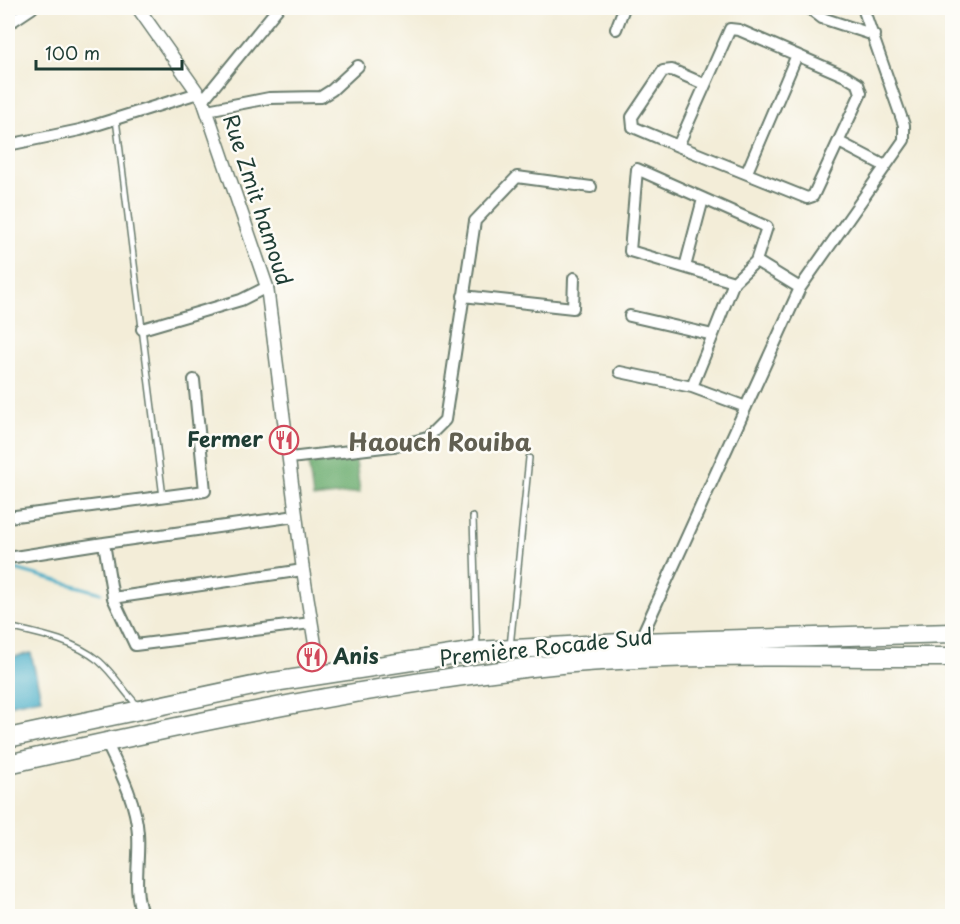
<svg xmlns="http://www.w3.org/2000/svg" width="960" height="924" font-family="'Playpen Sans',sans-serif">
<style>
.forest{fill:#6bac6e;stroke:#457451;stroke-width:1.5}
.water{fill:#47adc7;stroke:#33757e;stroke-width:1.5}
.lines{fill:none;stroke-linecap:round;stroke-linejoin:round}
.stream{stroke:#47adc7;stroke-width:3}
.service-casing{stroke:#697b6d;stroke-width:8}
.minor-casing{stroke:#697b6d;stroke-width:14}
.tertiary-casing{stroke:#697b6d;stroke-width:15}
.motorway-casing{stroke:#697b6d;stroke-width:21}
.service{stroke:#fff;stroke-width:5}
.minor{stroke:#fff;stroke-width:10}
.tertiary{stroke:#fff;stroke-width:12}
.motorway{stroke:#fff;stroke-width:18}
.labels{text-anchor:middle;stroke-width:5;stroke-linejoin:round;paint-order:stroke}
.street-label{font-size:21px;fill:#1f3d34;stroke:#fdfcf7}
.poi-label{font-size:21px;font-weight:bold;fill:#1f3d34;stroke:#fdfcf7;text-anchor:end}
.quarter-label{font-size:24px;font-weight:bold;fill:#615f51;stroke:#fdfcf7}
</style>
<rect width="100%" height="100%" fill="#fdfcf7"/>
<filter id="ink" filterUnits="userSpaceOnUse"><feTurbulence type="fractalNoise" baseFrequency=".0167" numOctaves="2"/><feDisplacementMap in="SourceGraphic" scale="12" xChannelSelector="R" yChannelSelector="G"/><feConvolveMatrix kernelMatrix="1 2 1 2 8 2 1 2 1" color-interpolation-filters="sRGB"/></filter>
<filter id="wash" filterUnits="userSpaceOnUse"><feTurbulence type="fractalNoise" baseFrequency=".008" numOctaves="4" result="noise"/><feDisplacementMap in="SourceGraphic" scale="24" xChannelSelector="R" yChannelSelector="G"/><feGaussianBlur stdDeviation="1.35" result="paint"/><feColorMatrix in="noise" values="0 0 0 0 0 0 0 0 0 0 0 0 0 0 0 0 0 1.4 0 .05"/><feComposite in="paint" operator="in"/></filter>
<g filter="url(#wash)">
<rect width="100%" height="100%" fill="#f3edd8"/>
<path class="forest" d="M355 454 360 492 313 498 308 460Z"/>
<path class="water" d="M31 653 41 698 8 705V658Z"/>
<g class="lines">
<path class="stream" d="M8 567 101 593"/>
</g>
</g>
<g filter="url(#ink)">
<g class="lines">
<g class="service-casing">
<path id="service" d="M116 119 163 497
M473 517 477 649
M8 627C39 634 73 640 99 661 114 674 125 693 139 707
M510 647 529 458"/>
</g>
<g class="minor-casing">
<path id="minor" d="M809 8 822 18 874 35
M8 24 32 8
M616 29 624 8
M203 100 278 8
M207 110 269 98 321 97 332 90 358 66
M839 142 885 166
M8 145 80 130 198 93
M678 146 730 29 739 30 845 76 858 84 861 93 813 196 807 198 678 146 633 127 632 117 663 71 672 70 704 84
M747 172 797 55
M685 267 703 199
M734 282 756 261
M463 296 573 308 574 278
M630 316 713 335 692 387 746 407
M142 329 241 300 267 287
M713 335 734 282 630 251 637 169 767 227 756 261 800 288
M620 372 692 387
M290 458 401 445 427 438 445 420 475 221 517 177 591 187
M8 517 205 491 194 380
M8 558 104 543
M303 570 113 598 135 645 311 623
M113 598 104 543 296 516
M639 642 800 288 904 140V125L863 8
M106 742C120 771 136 801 138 834 140 860 132 892 143 916"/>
</g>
<g class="tertiary-casing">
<path id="tertiary" d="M138 8 203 100 267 287 303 570 320 675"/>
</g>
<g class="motorway-casing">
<path id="motorway" d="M8 738 267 683 477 651 639 642 952 633
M8 764C176 726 345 690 516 669 660 651 808 658 952 657"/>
</g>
<use href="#service" class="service"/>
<use href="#minor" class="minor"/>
<use href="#tertiary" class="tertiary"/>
<use href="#motorway" class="motorway"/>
</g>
</g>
<defs>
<g id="restaurant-ring" transform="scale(1.5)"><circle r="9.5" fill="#fdfcf7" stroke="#d1495b" stroke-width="1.5"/><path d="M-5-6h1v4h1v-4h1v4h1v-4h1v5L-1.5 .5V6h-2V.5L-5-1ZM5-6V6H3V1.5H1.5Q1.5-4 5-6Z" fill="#d1495b"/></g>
</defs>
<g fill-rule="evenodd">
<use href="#restaurant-ring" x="284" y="440"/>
<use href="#restaurant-ring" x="312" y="657"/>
</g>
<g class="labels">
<g class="street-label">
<text transform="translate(257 200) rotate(72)" y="7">Rue Zmit hamoud</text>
<text transform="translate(546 648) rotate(-6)" y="7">Première Rocade Sud</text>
</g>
<g class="poi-label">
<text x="263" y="447">Fermer</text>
<text x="333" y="664" text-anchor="start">Anis</text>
</g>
<g class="quarter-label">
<text x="440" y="451">Haouch Rouiba</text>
</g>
</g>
<rect width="960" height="924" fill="none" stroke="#fdfcf7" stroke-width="30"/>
<path d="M36 60v9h146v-9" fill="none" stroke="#1f3d34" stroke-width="3"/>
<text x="45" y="60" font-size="18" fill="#1f3d34" stroke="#fdfcf7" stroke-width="4.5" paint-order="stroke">100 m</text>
</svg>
